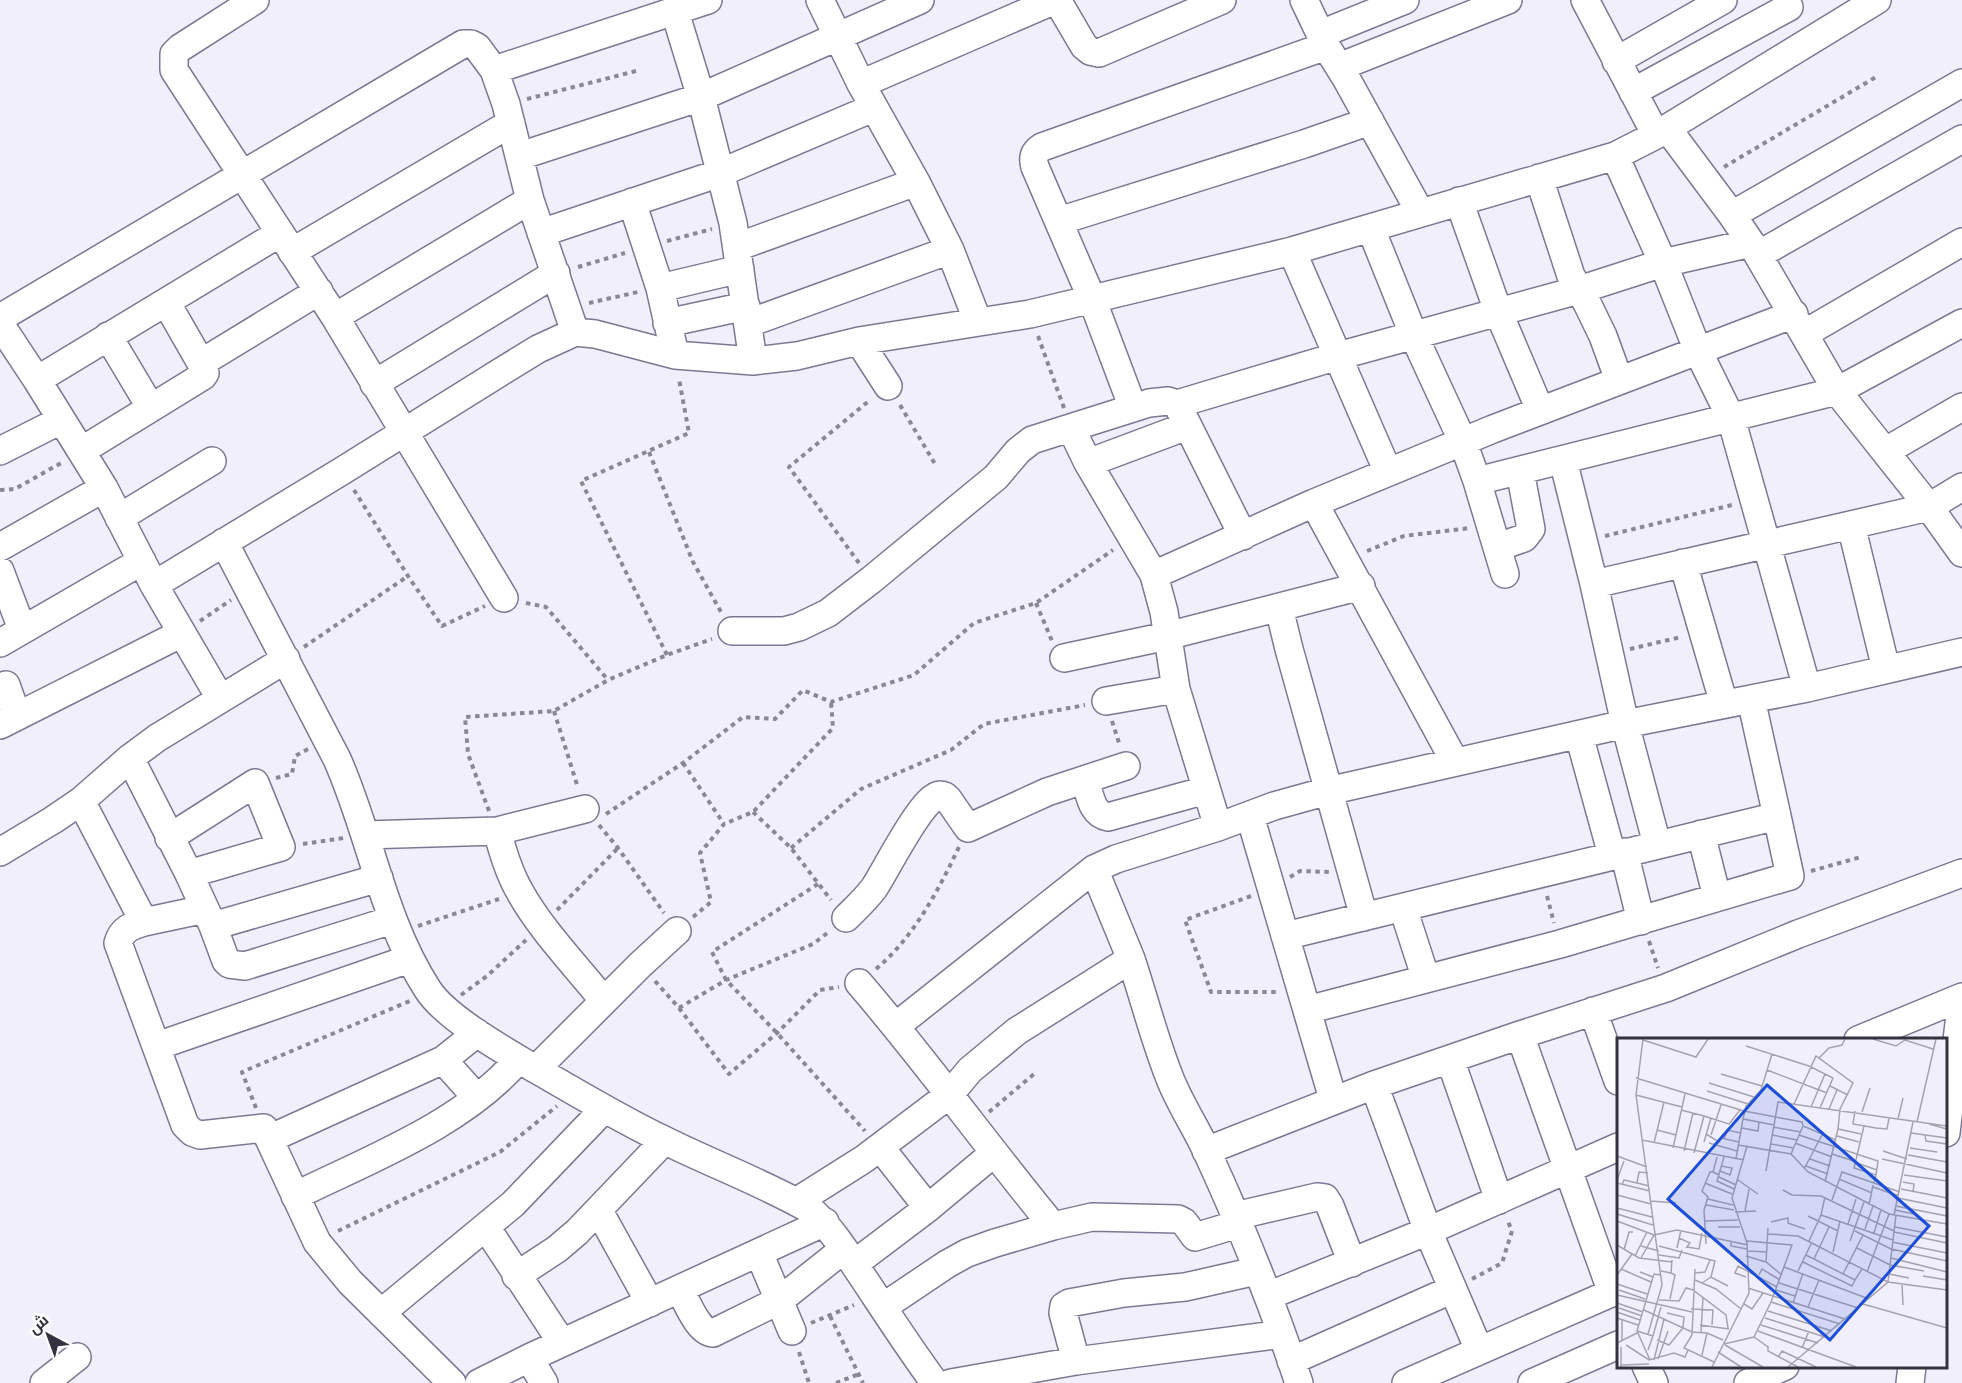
<svg xmlns="http://www.w3.org/2000/svg" width="1962" height="1383" font-family="Inter,Cairo,sans-serif">
<style>
.lines{fill:none;stroke-linecap:round;stroke-linejoin:round}
.minor-casing{stroke:#7e7794;stroke-width:30}
.path{stroke:#8b8895;stroke-width:4;stroke-dasharray:4.5 4.5;stroke-linecap:butt}
.minor{stroke:#fff;stroke-width:27}
.inset-road{fill:none;stroke:#a6a3b0;stroke-width:1.5}
.view{fill:#1d4ed8;fill-opacity:0.15;stroke:#1d4ed8;stroke-width:3}
.inset-edge{fill:none;stroke:#35323f;stroke-width:3}
</style>
<rect width="100%" height="100%" fill="#f2effc"/>
<g class="lines">
<g class="minor-casing">
<path id="minor" d="M255 0 180 48 174 54V70L335 317 504 598
M820 0 861 84 916 182 950 250 978 322
M1057 0 1084 46 1090 51 1099 53 1222 0
M1585 0 1656 135
M675 12 701 97 733 223 753 361
M1321 34 1405 0
M1326 46 1346 78 1420 212
M1616 61 1723 0
M1339 67 1508 0
M494 70 708 0
M861 84 1055 0
M1633 92 1789 7
M1667 128 1732 215 1751 243 1837 391 1929 507 1962 553
M520 156 701 97 920 0
M1615 156 1663 263 1698 351 1731 418 1807 688
M1539 178 1571 276 1587 303 1603 336 1619 380
M1459 201 1498 311 1540 410
M632 202 660 288 675 355
M1732 215 1962 83
M1059 221 1304 144 1370 121
M1371 229 1414 336 1463 442 1477 481 1505 574
M541 233 720 173 873 108
M737 247 916 182
M1292 251 1388 472
M292 252 511 123
M1758 255 1962 139
M660 288 740 269
M335 317 530 200
M0 318 463 44H471L477 47 494 70 506 104 530 200 575 332
M667 323 746 306
M749 323 950 250
M0 324 37 380
M1804 334 1962 242
M108 336 151 408
M859 341 888 386
M201 363 319 291
M374 384 556 273
M1177 404 1243 536
M1133 408 1092 299 1035 167C1032 157 1034 152 1042 147L1326 46 1304 0
M1071 428 1088 463 1154 575 1164 612 1176 689 1218 827
M0 451 61 420
M81 451 203 376 205 373 201 363 166 302
M1886 451 1962 407
M1563 460 1594 584 1625 724 1657 844
M1088 463 1187 426
M1477 481 1837 391 1962 323
M1314 503 1455 762
M119 518 212 461
M1851 525 1886 669
M224 542 337 759C371 835 382 919 428 990 447 1019 507 1052 537 1070 579 1094 620 1119 664 1140 712 1164 764 1183 811 1210 832 1229 846 1252 862 1276 886 1312 909 1348 935 1383
M0 547 104 488
M1498 547 1524 538 1531 529 1520 471
M1683 563 1724 704
M0 571 22 629
M1154 575 1314 503 1493 429 1794 314
M1594 584 1929 507 1962 487
M154 585 342 471 499 373 538 349 575 332 595 334 675 355 753 361 797 356 859 341 1030 314 1292 251 1615 156 1656 135 1877 0
M1279 608 1289 649 1364 917
M732 631H784L799 627 828 613 871 580 996 477 1018 451 1032 440 1149 403 1168 401 1177 404 1338 356 1579 290 1663 263 1751 243
M0 643 142 561
M1064 658 1167 636 1361 586
M6 685 17 716
M220 698 154 585 104 488 37 380 280 233
M1106 701 1176 689
M0 725 182 633
M1579 735 1612 855
M130 758 189 874 213 926 226 961 229 964 245 966 392 920
M1085 780C1090 794 1091 814 1108 817L1206 790
M81 801 144 922 205 909
M1250 816 1333 1099
M497 831C503 852 509 873 520 892 541 930 577 967 604 1001
M1701 834 1717 897
M365 835 497 831 585 809
M169 838 255 783 281 847 189 874
M0 852 53 820 81 801 130 758 157 738 286 659
M1624 852 1641 921
M1094 869 1131 959
M1403 908 1426 979
M846 918C856 908 866 899 874 888 885 872 923 795 940 795 944 795 945 796 948 799L968 828 1047 792 1126 766
M144 922C131 926 122 929 118 943L185 1125 192 1132 200 1135 264 1128 317 1242 350 1282 452 1383
M213 926 379 878
M1285 936 1777 816 1751 699
M859 983C927 1062 987 1146 1053 1226
M1307 1010 1560 944 1790 876 1777 816
M1593 1011 1618 1081
M896 1026 1094 869 1116 859 1218 827 1274 806 1328 791 1625 724 1807 688 1962 652
M1520 1035 1612 1293
M1858 1040 1962 997
M157 1046 409 959
M1450 1059 1499 1200
M443 1060 477 1098
M536 1069 640 965 677 931
M1374 1085 1428 1231 1479 1350
M1946 1133 1962 998
M269 1139 443 1060 477 1033
M880 1147 928 1208
M1206 1151 1374 1085 1520 1035 1666 988 1798 934 1962 873
M295 1196C370 1159 463 1124 518 1060
M796 1202 864 1159 950 1094 970 1070 1017 1031 1131 959C1144 998 1154 1038 1169 1076 1179 1103 1196 1127 1208 1154 1242 1228 1273 1305 1299 1383
M599 1211 650 1303
M1235 1216 1317 1197 1325 1198 1330 1206 1352 1263
M486 1227 562 1343
M759 1253 792 1331
M854 1264 928 1208 994 1153
M516 1276 557 1249 577 1232 664 1141
M680 1290C687 1302 698 1332 713 1333L780 1300 844 1249
M1268 1296 1428 1231 1618 1147
M883 1307 947 1264 967 1253 995 1243 1053 1226 1092 1217 1178 1219 1184 1222 1195 1237 1238 1224
M381 1313 513 1204 604 1109
M529 1358 544 1383
M1076 1361 1063 1313 1064 1306 1069 1303 1124 1293 1185 1287 1256 1271
M1291 1361 1453 1289
M1646 1366 1654 1383
M44 1383 77 1357
M479 1383 529 1358 825 1222
M951 1383 1076 1361 1282 1334
M1406 1383 1618 1290
M1532 1383 1618 1345
M1748 1383 1785 1366
M1910 1383 1912 1366"/>
</g>
<path class="path" d="M527 99 636 71
M1724 167 1876 77
M667 241 712 229
M578 267 625 253
M589 303 638 292
M1038 336 1064 408
M900 405 935 464
M649 452 693 562 721 612
M0 490 15 489 61 463
M354 490 408 576 442 626 485 606
M1605 536 1732 505
M1367 551 1404 536 1470 528
M859 563 789 467 870 400
M526 603 546 607 608 680
M1036 603 1052 641
M200 621 231 600
M304 647 408 576
M1630 649 1681 637
M667 655 581 481 689 433 679 379
M554 711 578 788
M1112 721 1120 746
M683 763 724 824
M276 778 292 774 295 756 308 749
M489 811 468 754 465 717 554 711 608 680 667 655 712 639
M753 812 791 848 831 900
M606 814 683 763 743 717 775 719 803 690 831 702 914 675 974 623 1036 603 1113 550
M599 825 618 848 664 913
M303 844 344 838
M791 848 861 789 951 750 984 724 1085 705
M1811 871 1861 857
M1290 877 1300 871 1329 872
M818 884 712 952 726 980 777 1033 865 1131
M1251 896 1185 920 1211 992H1279
M1547 896 1554 923
M557 910 618 848
M693 917 711 902 700 853 724 824 753 812 833 728 831 702
M418 926 499 899
M1649 941 1658 968
M876 969C914 937 938 891 959 847
M655 981 679 1008 729 1074 777 1033 820 990 839 987
M461 995 487 976 526 940
M679 1008 726 980 813 944 830 931
M256 1108 242 1072 410 1001
M989 1112 1034 1074
M338 1231 500 1152 557 1106
M1472 1279 1502 1263 1512 1231 1507 1219
M830 1316 863 1383
M811 1323 854 1305
M799 1352 809 1383
M836 1383 859 1374"/>
<use href="#minor" class="minor"/>
</g>
<g transform="translate(1617 1038)">
<rect width="330" height="330" fill="#f2effc"/>
<path class="inset-road" d="M26 1 19 57 45 247 31 296M256 1 279 8 288 2 316 11M26 2 79 19 91 1M129 8 192 28 216 40 203 70M202 20 212 10 225 7 228 1M150 32 210 55M104 36 145 48M19 40 127 73 185 84 186 88 219 102M92 45 137 59M213 48 231 57M90 53 131 66M19 57 65 69M177 66 199 18 236 45 223 71 221 91M194 69 208 36M212 71 220 52M64 72 87 78M238 73 236 86 259 90 270 91 272 80M245 74 253 50M126 81 129 68 144 52 155 16M281 81 286 60M300 84 319 1M312 86 330 91M247 88 237 130 259 137 257 145M156 89 184 94M125 90 141 93 142 84M40 92 59 97M294 95 330 100M89 96 102 104 104 100 122 104M94 97 104 67M155 97 180 102M182 97 261 123 259 137M308 97 309 103 330 106M220 98 242 104M107 101 110 92 124 95M25 102 127 122M87 104 94 80M37 105 47 64M92 105 120 113M178 105 215 119M154 106 177 110M121 107 174 116 191 134 272 176 330 186M56 110 68 56M293 110 320 114M67 113 76 75M266 113 290 121M77 115 87 78 112 86 123 72M174 116 186 88M215 116 237 123M291 117 330 124M0 118 30 129M100 119 96 134 102 137M107 119 100 143 117 151M119 121 126 81 157 87M193 121 213 128M265 121 330 135M237 124 260 132M189 128 211 136M187 131 205 97M103 133 113 137 115 130 104 128M149 133 161 64 330 88M31 135 22 134 20 145 32 148M287 137 330 143M102 139 119 147M222 141 255 155M0 142 7 123M121 142 141 156M208 144 221 91 244 96M286 144 297 146 296 154M0 145 33 153M88 145 115 156M5 147 7 142 20 145M256 149 282 158M284 151 330 160M166 152 175 157 204 158 277 193M0 157 34 166M281 160 330 170M91 161 116 167M215 162 225 134 283 154M34 163 59 165M89 167 117 172M252 167 256 147M279 168 330 178M0 170 35 179M278 172 297 176M128 173 132 151M118 174 139 173M0 176 36 187M204 177 276 202M277 177 296 84M191 178 221 193M0 183 37 197M88 183 121 182M154 184 171 180V185L188 191M231 186 239 161M101 189H123M278 189 330 199M248 191 256 168M238 193 274 211 330 223M277 194 330 205M257 195 264 172M151 196 181 198 271 244 330 252M62 200 73 205 69 210M114 203V208L130 211M130 203 175 207 154 264 223 286M192 203 204 177 208 159M233 203 247 164M275 204 330 215M89 206 87 172 91 159 85 153 93 134H96M0 207 22 220 55 224M24 208 42 213M42 208 98 223 94 239M70 209 82 211 85 195M60 210 64 192M240 210 273 227 307 233M7 212 12 194H16M130 213 150 214M216 214 223 183M42 217 62 220 65 212M189 217 238 242 245 231M18 218 30 194M129 218 149 224 165 237M24 220 37 197 60 192 131 207M274 220 330 234M197 221 212 189M149 224 151 190M186 224 235 248 238 242M167 229 252 261M4 231 34 244M78 231 75 297 67 310 97 324M44 233 54 235 55 222M181 233 195 204M23 234 36 239 37 236 44 237M250 234 272 176M78 235 88 234 93 222M226 236 246 197M272 236 292 240M0 237 15 216M142 237 145 231 163 242M306 238 330 242M129 239 118 235 121 228 160 249M78 242 99 251 124 271M85 245 94 239 111 248M162 245 241 270M0 246 30 256M285 246 286 267M131 250 228 281M2 252 28 261M159 252 178 258M0 257 75 274M53 261 58 237 54 235M42 262 62 263 69 250 76 252 109 277 111 290M0 265 26 274M176 265 186 235M127 266 135 271 146 255M246 266 330 290M191 269 202 242M2 270 25 278M74 271 96 272 95 287M27 272 75 294 90 295 106 302M151 273 215 293M0 274 23 282M0 280 21 287M148 280 208 299M83 287 112 291M144 287 201 305M20 293 36 298 31 312M141 293 239 329M84 294 86 259M36 298 44 269M137 299 151 309V313L181 329M40 302 52 307 66 290 67 279 50 275M5 304V282M0 305 20 295M107 306 137 299 154 264M9 307 32 322 57 315 68 319 71 312M108 307 146 329M4 309V329M185 310 192 293M101 314 124 329M85 317 90 295M161 319 165 313 199 329M41 321 51 293M33 322 20 293 36 239M37 322 47 281M4 327 32 326M95 329 132 255 130 205 115 160 130 108M171 329 271 244 279 177"/>
<path class="view" d="M150 47 312 188 213 302 51 161Z"/>
<rect width="330" height="330" class="inset-edge"/>
</g>
<g transform="translate(48 1335) rotate(319)" stroke="#fefefe" stroke-width="4.5" paint-order="stroke">
<path d="M0-4.5L10 22L0 15L-10 22Z" fill="#35323f"/>
<text y="-9" font-size="16" font-weight="bold" text-anchor="middle" fill="#35323f">ش</text>
</g>
</svg>
